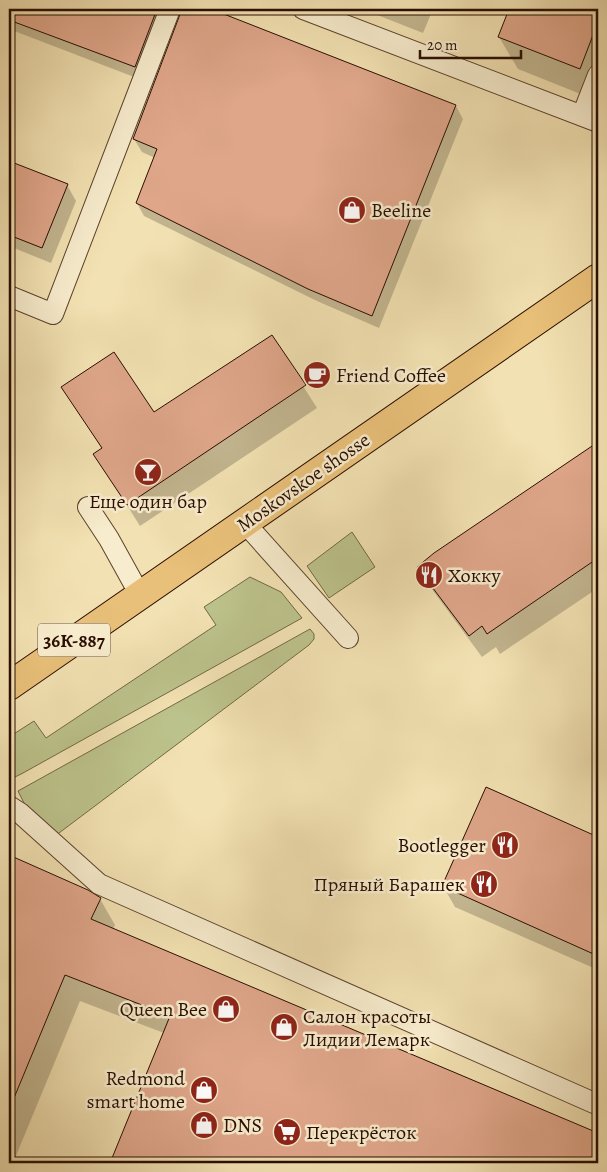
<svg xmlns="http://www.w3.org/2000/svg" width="607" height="1172" font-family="Alegreya,serif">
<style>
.green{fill:#bcc28b;stroke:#726846}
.shadow{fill:#0003}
.building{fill:#dfa68a;stroke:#290d00}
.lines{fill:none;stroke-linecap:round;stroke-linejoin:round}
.lane-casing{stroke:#5b422c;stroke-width:22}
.primary-casing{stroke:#290d00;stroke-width:30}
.lane{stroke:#f7eccd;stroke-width:20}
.primary{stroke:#e9c079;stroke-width:28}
.labels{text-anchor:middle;stroke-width:5;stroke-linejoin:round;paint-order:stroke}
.shield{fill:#f7eccd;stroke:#67503e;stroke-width:1}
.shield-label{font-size:19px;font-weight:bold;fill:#290d00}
.poi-label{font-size:20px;fill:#290d00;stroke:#f7eccd;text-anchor:start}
.street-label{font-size:20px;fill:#290d00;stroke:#f7eccd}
</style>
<rect width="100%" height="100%" fill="#f2e1b2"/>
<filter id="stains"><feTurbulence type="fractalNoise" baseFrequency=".004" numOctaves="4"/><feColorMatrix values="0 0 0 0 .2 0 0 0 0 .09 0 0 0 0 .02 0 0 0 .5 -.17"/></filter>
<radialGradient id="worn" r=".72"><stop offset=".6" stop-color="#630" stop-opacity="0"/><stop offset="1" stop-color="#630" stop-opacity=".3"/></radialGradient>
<path class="green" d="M352 532 375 567 329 598 307 566Z
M250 577 281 592 302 618 23 773 9 780V737L34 721 46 738 216 625 204 607Z
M310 629 314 634V639L309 645 55 836 30 815 18 791Z"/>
<path class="shadow" d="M9 9H208L456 106 463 119 379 328 317 301 144 216 137 203 155 158 142 152 134 139 183 11 176 10 142 80 9 29Z
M362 9H433L423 33Z
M510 9H598V101L518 69 499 37Z
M9 162 67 185 76 201 51 263 9 246Z
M272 337 317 408 140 526 95 454 102 449 63 387 153 414Z
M598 444V588L500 654 496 647 482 657 431 588 419 567 435 554Z
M487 789 598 838V970L455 907 443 886Z
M11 857 100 899 115 925 113 930 598 1134V1163H111L164 1033 80 1001 13 1163H9V864Z"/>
<path class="building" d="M9 9H157L135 67 9 20Z
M182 9H211L456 105 372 316 308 289 136 203 157 149 133 139Z
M509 9H598V22L580 69 498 37Z
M9 161 68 184 42 248 9 235Z
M272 335 306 385 127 505 93 454 102 448 61 387 114 352 154 412Z
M598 442V558L487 634 482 626 469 636 417 567 434 553Z
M486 787 598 837V956L442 886Z
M9 855 88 890 101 898 91 919 598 1133V1163H110L170 1016 65 975 9 1110Z"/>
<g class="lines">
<g class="lane-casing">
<path id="lane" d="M303 9 598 122
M582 116 598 75
M9 296 53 314 170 9
M88 507 109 539 140 595
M244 522 348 638
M9 806 20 813 99 884 594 1103"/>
</g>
<g class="primary-casing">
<path id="primary" d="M9 686 598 278"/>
</g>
<use href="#lane" class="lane"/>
<use href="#primary" class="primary"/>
</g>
<defs>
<g id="shop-disc" transform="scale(1.4375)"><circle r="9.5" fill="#8f2418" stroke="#f7eccd"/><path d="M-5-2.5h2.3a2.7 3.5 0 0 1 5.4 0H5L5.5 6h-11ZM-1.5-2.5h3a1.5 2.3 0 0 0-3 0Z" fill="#fff"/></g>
<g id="cafe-disc" transform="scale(1.4375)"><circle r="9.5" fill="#8f2418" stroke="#f7eccd"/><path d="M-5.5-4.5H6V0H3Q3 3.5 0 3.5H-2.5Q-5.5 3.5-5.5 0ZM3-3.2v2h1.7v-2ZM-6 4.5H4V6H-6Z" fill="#fff"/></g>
<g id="bar-disc" transform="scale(1.4375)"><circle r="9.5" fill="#8f2418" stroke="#f7eccd"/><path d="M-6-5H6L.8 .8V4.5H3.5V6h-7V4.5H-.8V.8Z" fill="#fff"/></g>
<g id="restaurant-disc" transform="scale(1.4375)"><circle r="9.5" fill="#8f2418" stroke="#f7eccd"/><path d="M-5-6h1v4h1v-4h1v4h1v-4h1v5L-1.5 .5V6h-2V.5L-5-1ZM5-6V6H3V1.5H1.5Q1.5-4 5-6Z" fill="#fff"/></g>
<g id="supermarket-disc" transform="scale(1.4375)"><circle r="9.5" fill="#8f2418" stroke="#f7eccd"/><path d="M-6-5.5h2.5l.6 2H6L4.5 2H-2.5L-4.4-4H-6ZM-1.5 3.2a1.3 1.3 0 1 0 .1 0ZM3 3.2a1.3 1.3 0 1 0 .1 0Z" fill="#fff"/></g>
</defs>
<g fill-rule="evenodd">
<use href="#shop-disc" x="352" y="210"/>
<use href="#cafe-disc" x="317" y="375"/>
<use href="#bar-disc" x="148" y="472"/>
<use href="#restaurant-disc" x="429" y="575"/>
<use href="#restaurant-disc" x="505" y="845"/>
<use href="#restaurant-disc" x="484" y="884"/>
<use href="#shop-disc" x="226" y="1009"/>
<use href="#shop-disc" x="284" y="1027"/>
<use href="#shop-disc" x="204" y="1090"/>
<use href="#shop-disc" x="204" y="1125"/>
<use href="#supermarket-disc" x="287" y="1132"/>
</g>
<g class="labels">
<rect class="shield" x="38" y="623.5" width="72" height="33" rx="4"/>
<g class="shield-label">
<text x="74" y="647">36К-887</text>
</g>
<g class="poi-label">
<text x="371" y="217">Beeline</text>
<text x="336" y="382">Friend Coffee</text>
<text x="148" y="508" text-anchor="middle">Еще один бар</text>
<text x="448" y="582">Хокку</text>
<text x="486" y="852" text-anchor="end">Bootlegger</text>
<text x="465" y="891" text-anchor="end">Пряный Барашек</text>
<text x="207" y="1016" text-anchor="end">Queen Bee</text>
<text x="303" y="1023">Салон красоты<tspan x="303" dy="23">Лидии Лемарк</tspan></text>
<text x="185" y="1085" text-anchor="end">Redmond<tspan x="185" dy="23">smart home</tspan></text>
<text x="223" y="1132">DNS</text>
<text x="306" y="1139">Перекрёсток</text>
</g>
<g class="street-label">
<text transform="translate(303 482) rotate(-35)" y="7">Moskovskoe shosse</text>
</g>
</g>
<rect width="607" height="1172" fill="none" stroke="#f2e1b2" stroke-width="30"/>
<rect x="10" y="10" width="587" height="1152" fill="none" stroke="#290d00" stroke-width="2.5"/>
<rect x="15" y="15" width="577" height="1142" fill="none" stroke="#290d00"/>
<path d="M420 50v8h101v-8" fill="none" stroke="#290d00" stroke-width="2.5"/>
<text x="427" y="50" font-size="15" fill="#290d00" stroke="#f7eccd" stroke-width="4" paint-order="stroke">20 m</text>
<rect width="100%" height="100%" filter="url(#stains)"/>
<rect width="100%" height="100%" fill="url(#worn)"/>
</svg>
